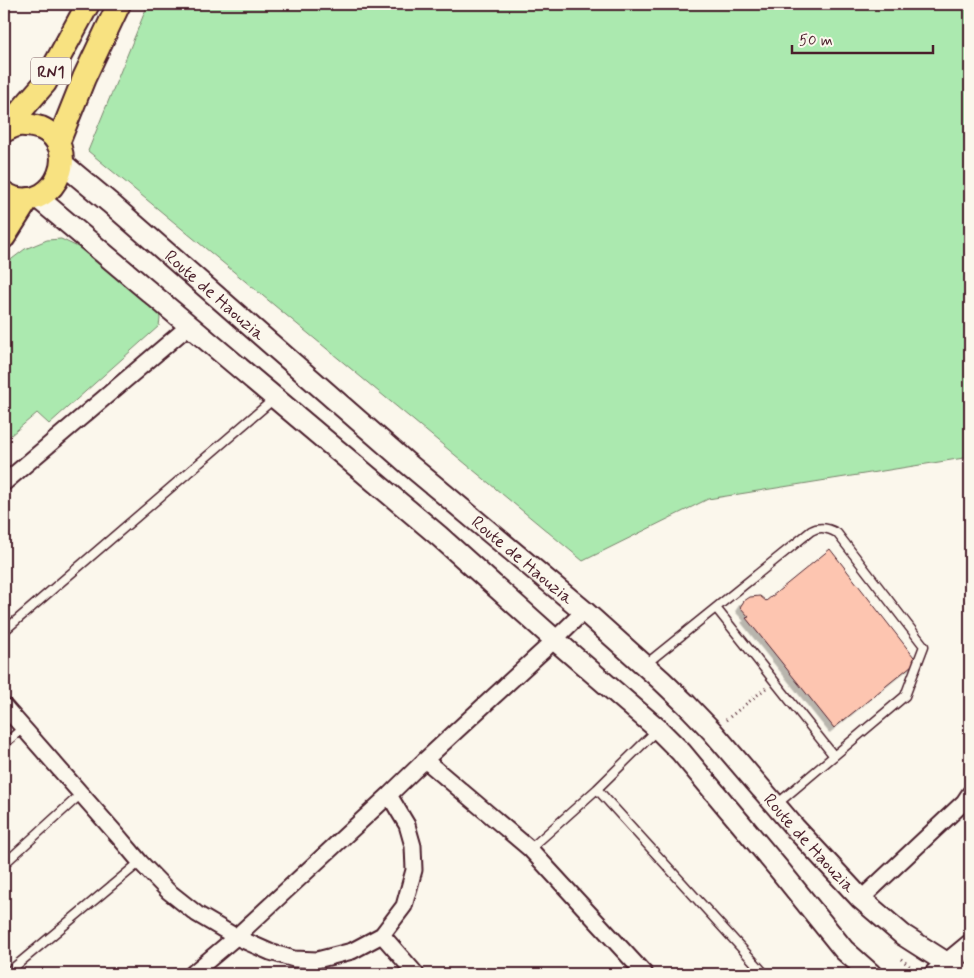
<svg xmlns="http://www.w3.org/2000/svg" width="974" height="978" font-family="Mynerve,sans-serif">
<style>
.green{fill:#abe9af;stroke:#7a846d}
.building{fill:#fdc5b0;stroke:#4a1f2b;filter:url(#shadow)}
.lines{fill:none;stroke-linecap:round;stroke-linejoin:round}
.lane-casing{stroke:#4a1f2b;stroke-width:11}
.street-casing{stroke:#4a1f2b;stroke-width:19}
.secondary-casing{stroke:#4a1f2b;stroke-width:24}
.primary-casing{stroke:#4a1f2b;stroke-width:26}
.path{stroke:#4a1f2b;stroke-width:3;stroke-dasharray:1 4;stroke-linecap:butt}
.lane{stroke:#fbf7ec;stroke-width:8}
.street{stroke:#fbf7ec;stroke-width:15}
.secondary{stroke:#fbf7ec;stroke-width:20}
.primary{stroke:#f8e281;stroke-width:22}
.labels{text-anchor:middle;stroke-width:4;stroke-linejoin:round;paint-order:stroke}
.shield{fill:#fbf7ec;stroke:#7f6065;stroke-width:1}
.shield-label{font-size:16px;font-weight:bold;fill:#4a1f2b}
.street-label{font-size:18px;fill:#4a1f2b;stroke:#fbf7ec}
</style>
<defs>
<filter id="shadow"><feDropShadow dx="-4.5" dy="4.5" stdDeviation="0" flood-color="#0004"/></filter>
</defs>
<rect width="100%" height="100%" fill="#fbf7ec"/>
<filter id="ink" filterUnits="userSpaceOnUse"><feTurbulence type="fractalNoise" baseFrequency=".02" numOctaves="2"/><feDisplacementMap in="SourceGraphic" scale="10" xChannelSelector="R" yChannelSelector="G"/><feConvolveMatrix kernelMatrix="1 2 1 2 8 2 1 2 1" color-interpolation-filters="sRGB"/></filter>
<g filter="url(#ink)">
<path class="green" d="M148 4H970V457L708 499 583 561 88 151Z
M61 239 82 249 159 312 160 319 159 326 49 424 37 413 4 441V265L25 249 47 240Z"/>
<path class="building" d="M830 549 917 661 834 728 746 618 749 617 740 607 744 601 750 597 760 596 766 601Z"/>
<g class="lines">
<g class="lane-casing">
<path id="lane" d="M716 608 834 756
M4 631 275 398
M646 664 811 531C820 526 828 528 837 533L924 646 905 696 777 804
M4 744 23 728
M597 789 765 974
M530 849 597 789 658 729
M4 864 81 794
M6 974 140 862"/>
</g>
<g class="street-casing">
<path id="street" d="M4 483 190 325
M4 706 118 836 140 862 168 891 197 914 236 937 270 952 294 959 317 960 352 951 382 935 404 906 414 870 413 846 407 825 389 795
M425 760 530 849 645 974
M861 899 964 802 970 793
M382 935 416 974
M192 974 236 937 389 795 425 760 546 648 584 611"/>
</g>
<g class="secondary-casing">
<g id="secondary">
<path id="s1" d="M62 163 110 203 407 463 584 611 661 680 687 705 712 731 795 828 861 899 903 935 964 974"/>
<path d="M38 198 439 536 555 640 658 729 681 752 778 868 844 950 871 974"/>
<path d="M935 974 970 945"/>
</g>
</g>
<g class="primary-casing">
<path id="primary" d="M4 130 45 83 88 4
M4 131C8 129 13 126 18 125 26 124 33 126 41 128 82 146 57 210 14 198 11 197 7 195 4 193
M58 143 84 78 119 4
M4 237 28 199"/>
</g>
<path class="path" d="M726 720 766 688
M901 959 917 972"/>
<use href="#lane" class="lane"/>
<use href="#street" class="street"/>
<use href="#secondary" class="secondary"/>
<use href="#primary" class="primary"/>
</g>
</g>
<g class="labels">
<rect class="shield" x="31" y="57.5" width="40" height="27" rx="4"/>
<g class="shield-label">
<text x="51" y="77">RN1</text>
</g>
<g class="street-label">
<text dy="6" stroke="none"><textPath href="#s1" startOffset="202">Route de Haouzia</textPath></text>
<text dy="6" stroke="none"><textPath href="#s1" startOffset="608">Route de Haouzia</textPath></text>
<text dy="6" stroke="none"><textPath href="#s1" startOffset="1012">Route de Haouzia</textPath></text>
</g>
</g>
<rect width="974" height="978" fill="none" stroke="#fbf7ec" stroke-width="20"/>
<rect x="10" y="10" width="954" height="958" fill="none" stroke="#4a1f2b" stroke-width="2" filter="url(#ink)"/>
<path d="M792 45v8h141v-8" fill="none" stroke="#4a1f2b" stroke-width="2.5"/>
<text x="799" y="45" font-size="15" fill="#4a1f2b" stroke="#fbf7ec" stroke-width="4" paint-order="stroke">50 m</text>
</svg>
